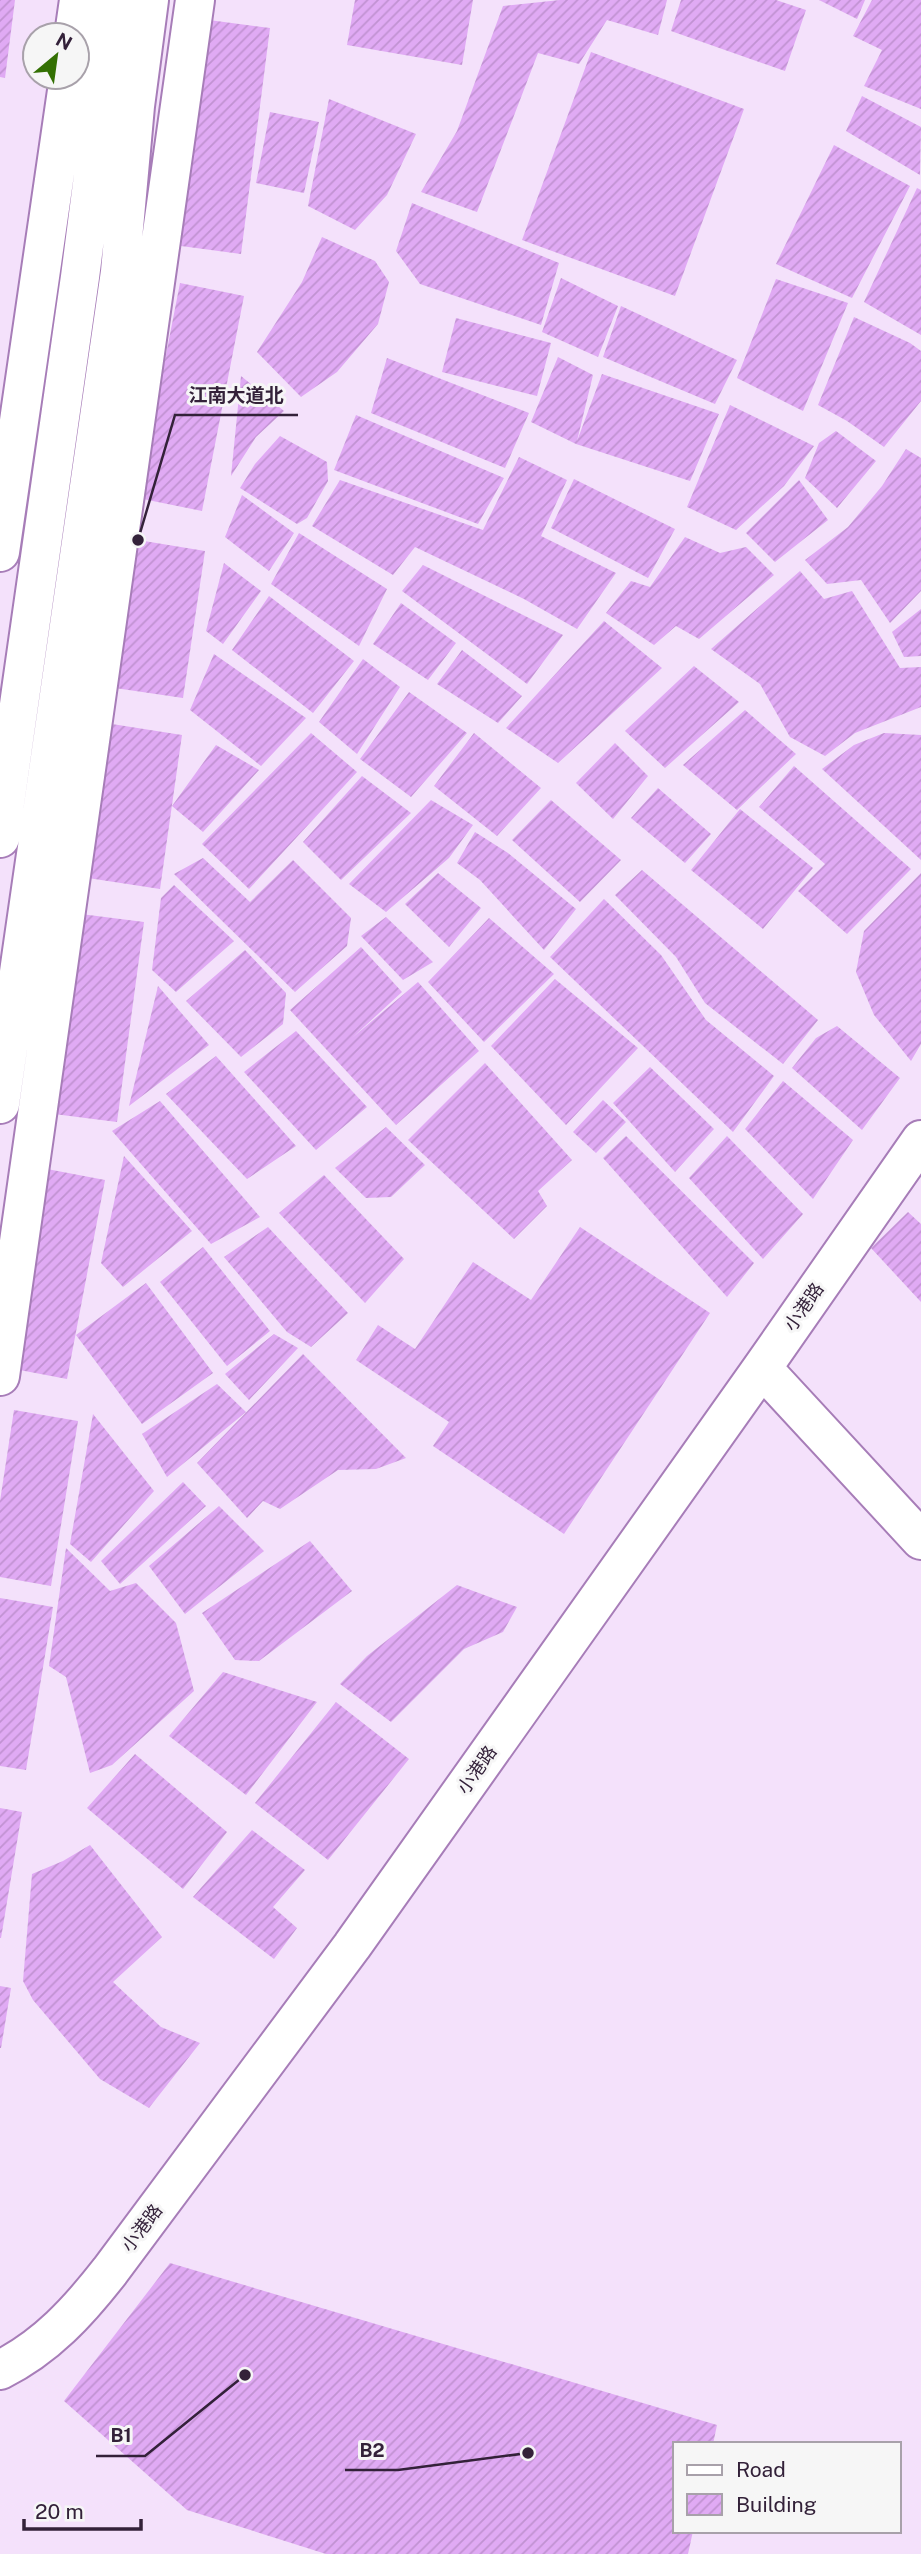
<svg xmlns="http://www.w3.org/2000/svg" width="921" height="2554" font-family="'Public Sans','Noto Sans SC',sans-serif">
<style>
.building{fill:url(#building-hatch)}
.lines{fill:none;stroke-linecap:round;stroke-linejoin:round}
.minor-casing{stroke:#a77db8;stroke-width:42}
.major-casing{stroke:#a77db8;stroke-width:42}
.minor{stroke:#fff;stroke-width:38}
.major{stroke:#fff;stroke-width:38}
.labels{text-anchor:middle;stroke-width:6;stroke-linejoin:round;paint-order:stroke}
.street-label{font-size:18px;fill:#332139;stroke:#f6f6f6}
.leader{fill:none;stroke:#332139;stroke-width:2.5}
.callout-dot{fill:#332139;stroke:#f6f6f6;stroke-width:2.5}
.callout-label{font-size:19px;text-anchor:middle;font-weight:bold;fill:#332139;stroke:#f6f6f6;stroke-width:6;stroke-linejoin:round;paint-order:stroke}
</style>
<defs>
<pattern id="building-hatch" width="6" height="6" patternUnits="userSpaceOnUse" patternTransform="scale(1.75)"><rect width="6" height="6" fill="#e0aaf4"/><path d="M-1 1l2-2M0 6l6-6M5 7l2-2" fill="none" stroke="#c192d2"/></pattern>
</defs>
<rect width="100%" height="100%" fill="#f4e1fb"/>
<path class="building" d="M0 0H15L5 78 0 77Z
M355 0H473L462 65 347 45Z
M560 0H667L658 35 607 20 579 64 538 53 477 212 421 192 457 131 503 6Z
M681 0H776L806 10 785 71 671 31Z
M819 0H865L857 19Z
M872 0H921V109L864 86 882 50 853 36Z
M209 20 270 28 241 254 181 246Z
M591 52 744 109 675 296 522 240Z
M862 96 921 127 920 175 846 131Z
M329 99 416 134 387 195 355 230 308 206Z
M270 112 319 122 304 193 256 183Z
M834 145 910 186 852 298 776 264Z
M917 188 921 190V335L864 302Z
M412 203 559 263 541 325 420 284 396 251Z
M322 237 375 261 389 282 378 324 337 372 301 397 257 352 302 282Z
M561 278 618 306 598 357 542 332Z
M776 279 848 303 803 411 737 378Z
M180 283 244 296 202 511 138 498Z
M621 306 737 360 715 404 603 357Z
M854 317 910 343 921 351V401L884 447 847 421 818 405Z
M456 318 551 343 537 396 442 372Z
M558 357 593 375 577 441 602 374 719 414 690 481 576 444 531 422Z
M387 358 529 413 505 468 371 413Z
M241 376 284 411 256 437 231 476Z
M730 405 814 446 784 486 736 530 687 507Z
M356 415 504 478 478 524 334 470Z
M836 431 876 461 837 508 805 478 819 443Z
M280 436 327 462 328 481 307 518 297 524 240 488 255 464Z
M906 449 921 458V591L890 623 861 580 827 584 805 560 848 527 882 486Z
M519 457 567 480 541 536 616 573 577 629 524 599 415 547 393 575 312 526 340 480 483 530Z
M574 479 675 529 648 578 551 528Z
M799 480 828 520 775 562 746 533Z
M242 495 294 533 269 571 225 537Z
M299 533 387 589 359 646 271 584Z
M685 537 720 553 746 547 774 575 699 639 676 626 654 645 606 613 631 581 650 587Z
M138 540 205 551 183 698 115 688Z
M224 563 261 591 223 644 206 631Z
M423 565 563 635 527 684 402 591Z
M800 571 824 599 852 591 900 668 921 667V707L855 733 825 756 790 737 760 684 711 649Z
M269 596 354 661 313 713 232 650Z
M401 603 456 643 428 680 373 644Z
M921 609V656L904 657 892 632Z
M604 621 662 668 558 763 506 728Z
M462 650 522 696 498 723 437 684Z
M214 654 306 718 261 766 190 710Z
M363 659 400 687 357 754 319 722Z
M694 666 739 702 665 768 625 731Z
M409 692 467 733 411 797 360 759Z
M745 710 796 754 737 810 683 765Z
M112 724 182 735 160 889 88 878Z
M311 733 357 772 249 889 202 844Z
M474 733 541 788 497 836 434 786Z
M884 733 921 735V860L822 769 854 745Z
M615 743 648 776 613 819 576 783Z
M216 745 259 770 203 832 172 806Z
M794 766 911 869 847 934 798 891 825 864 759 807Z
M362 776 411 813 341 880 303 842Z
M658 788 711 834 685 863 631 818Z
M431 800 473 825 449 858 386 912 349 884Z
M551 800 621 860 580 902 512 840Z
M740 809 813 868 763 929 691 870Z
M475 832 508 853 576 909 544 950 480 880 457 863Z
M203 858 250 902 293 860 351 918 347 946 295 992 174 874Z
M642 870 818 1020 783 1064 705 1003 676 957 615 895Z
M438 873 481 908 449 947 405 904Z
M921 873V1044L911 1061 874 1015 856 972 864 931Z
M174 885 234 941 176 992 152 970 161 898Z
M604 899 661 955 706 1020 774 1076 733 1132 550 957Z
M81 914 144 922 117 1122 54 1114Z
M386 917 433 962 403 980 361 936Z
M489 918 554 974 484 1042 428 982Z
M361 947 402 992 352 1038 418 982 479 1051 396 1125 290 1010Z
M245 950 286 993 283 1024 241 1057 186 1001Z
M555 979 638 1048 566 1125 491 1046Z
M158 986 209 1045 129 1106Z
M837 1026 900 1078 862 1130 792 1068 816 1038Z
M296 1031 367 1107 316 1150 244 1072Z
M216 1056 296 1146 247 1179 166 1094Z
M485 1063 572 1160 538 1191 547 1206 514 1239 408 1140Z
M650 1067 714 1129 675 1172 613 1103Z
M783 1081 853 1140 813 1199 745 1129Z
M603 1100 626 1122 596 1153 573 1132Z
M160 1101 260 1217 211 1244 112 1131Z
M386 1127 425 1165 391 1197 366 1198 335 1168Z
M626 1136 754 1263 727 1297 603 1158Z
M727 1136 803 1214 763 1259 689 1178Z
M124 1156 192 1231 123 1287 101 1263Z
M47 1169 105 1180 67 1379 9 1368Z
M324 1175 404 1259 365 1303 279 1213Z
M908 1212 921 1224V1302L871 1248Z
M268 1227 348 1313 311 1347 287 1332 224 1257Z
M580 1227 710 1313 564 1534 433 1446 449 1422 356 1360 378 1325 415 1349 473 1262 531 1300Z
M203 1247 270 1331 227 1366 160 1282Z
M146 1283 213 1373 142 1424 76 1335Z
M274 1334 298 1348 249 1400 225 1374Z
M303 1354 406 1458 376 1469 338 1470 280 1509 263 1501 247 1518 197 1463Z
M217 1384 246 1412 167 1477 142 1434Z
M14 1410 78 1421 51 1586 0 1577V1501Z
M93 1414 154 1491 91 1562 70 1544Z
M183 1482 206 1506 120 1584 101 1561Z
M219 1506 264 1551 185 1614 149 1566Z
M310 1541 352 1591 259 1661 235 1660 202 1613Z
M66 1548 110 1591 136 1583 176 1623 194 1691 112 1765 90 1773 66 1677 49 1666Z
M457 1585 517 1607 503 1632 464 1649 391 1722 340 1684 367 1656Z
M0 1598 53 1607 26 1770 0 1766Z
M223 1672 317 1702 246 1795 169 1736Z
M336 1702 409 1759 328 1860 255 1803Z
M135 1754 227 1832 183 1889 87 1808Z
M0 1808 22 1812 1 1938H0Z
M252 1830 305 1870 273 1907 297 1928 274 1959 193 1897Z
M90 1845 162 1937 113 1982 161 2027 200 2043 149 2108 100 2079 33 2000 23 1981 32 1874 63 1861Z
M0 1986 11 1988 1 2048H0Z
M170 2263 717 2425 713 2444H674V2531H693L688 2554H326L187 2510 64 2401Z"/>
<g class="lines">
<g class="minor-casing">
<path id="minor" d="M762 1368 921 1540
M0 2370C46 2347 78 2312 110 2271L352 1946 762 1368 921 1140"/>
</g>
<g class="major-casing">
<path id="major" d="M74 35 79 0
M0 552 69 77
M0 838 80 277 100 122 111 0
M0 1104 120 272 135 106 149 0
M0 1376 195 0"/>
</g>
<use href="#minor" class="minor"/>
<use href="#major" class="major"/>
</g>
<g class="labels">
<g class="street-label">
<text transform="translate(804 1307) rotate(-55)" y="6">小港路</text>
<text transform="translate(477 1770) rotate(-55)" y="6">小港路</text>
<text transform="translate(142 2228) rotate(-53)" y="6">小港路</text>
</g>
</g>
<path class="leader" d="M138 540L175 415H298M245 2375L145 2456H96M528 2453L398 2470H345"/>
<g class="callout-dot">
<circle cx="138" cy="540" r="7"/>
<circle cx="245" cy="2375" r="7"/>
<circle cx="528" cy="2453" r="7"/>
</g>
<g class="callout-label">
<text x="236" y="402">江南大道北</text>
<text x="121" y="2442">B1</text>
<text x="372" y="2457">B2</text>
</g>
<rect x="673" y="2442" width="228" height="91" fill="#f6f6f6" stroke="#a8a1aa" stroke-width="2"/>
<rect x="687" y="2465" width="35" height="10" fill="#ffffff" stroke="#a8a1aa" stroke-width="2"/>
<text x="736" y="2477" font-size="21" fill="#332139">Road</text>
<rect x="687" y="2494" width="35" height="21" fill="url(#building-hatch)" stroke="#a8a1aa" stroke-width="2"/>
<text x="736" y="2512" font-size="21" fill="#332139">Building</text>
<g transform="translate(56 56) rotate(29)"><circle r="33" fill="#f6f6f6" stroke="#a8a1aa" stroke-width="2"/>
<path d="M0-5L12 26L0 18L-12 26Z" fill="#337003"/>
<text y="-10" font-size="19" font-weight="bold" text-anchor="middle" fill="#332139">N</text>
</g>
<path d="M24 2519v10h117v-10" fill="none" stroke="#332139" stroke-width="3.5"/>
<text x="35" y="2519" font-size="21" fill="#332139" stroke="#f6f6f6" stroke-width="5" paint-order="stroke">20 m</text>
</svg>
